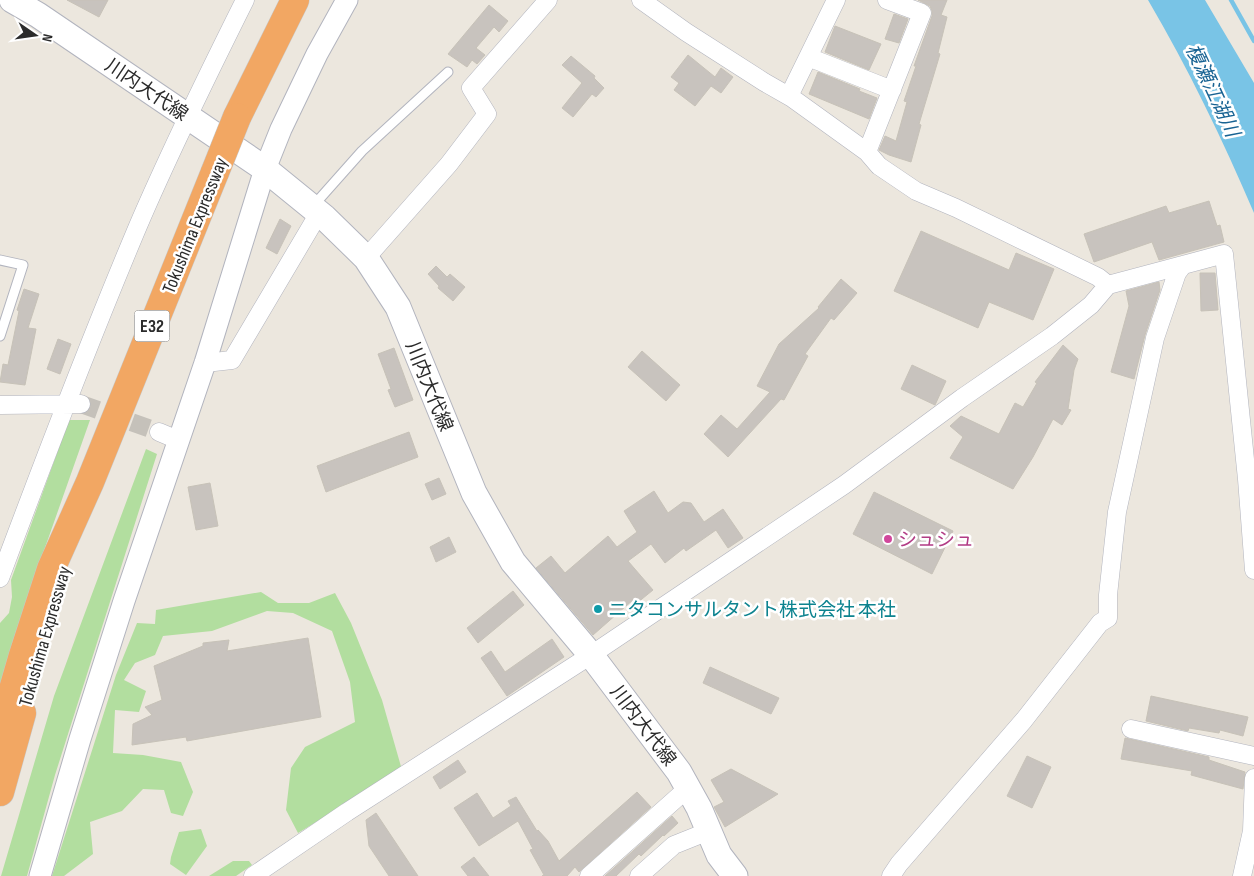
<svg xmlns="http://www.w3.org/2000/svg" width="1254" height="876" font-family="'Sofia Sans Condensed','Noto Sans JP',sans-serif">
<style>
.green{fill:#b2de9f}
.water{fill:#79c4e6}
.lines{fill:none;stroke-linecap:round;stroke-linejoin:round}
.stream{stroke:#79c4e6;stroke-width:4.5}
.building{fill:#c8c3be;stroke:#c7c2b8}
.minor-tunnel{stroke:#c5c1ba;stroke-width:18;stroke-dasharray:18 9;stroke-linecap:butt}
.service-casing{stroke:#b2b4be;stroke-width:11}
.minor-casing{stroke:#b2b4be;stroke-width:19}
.tertiary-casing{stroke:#b2b4be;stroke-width:23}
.secondary-casing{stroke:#b2b4be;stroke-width:27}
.motorway-casing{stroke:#c8c8c8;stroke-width:29}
.service{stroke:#fff;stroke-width:9}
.minor{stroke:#fff;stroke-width:18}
.tertiary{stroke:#fff;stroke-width:21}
.secondary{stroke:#fff;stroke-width:25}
.motorway{stroke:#f2a763;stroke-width:28}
.motorway-bridge-casing{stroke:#c8c8c8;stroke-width:29;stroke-linecap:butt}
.motorway-bridge{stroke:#f2a763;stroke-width:28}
.hotel-dot{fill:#d1479c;stroke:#fff;stroke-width:2}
.culture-dot{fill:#0f9aa8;stroke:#fff;stroke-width:2}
.labels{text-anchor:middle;stroke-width:5;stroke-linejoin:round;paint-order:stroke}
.shield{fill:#fff;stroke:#6b6b6b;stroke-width:1}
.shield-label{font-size:18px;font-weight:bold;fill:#2b2b2b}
.street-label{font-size:19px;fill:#2b2b2b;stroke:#fff}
.hotel-label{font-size:19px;fill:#b23c85;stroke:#fff;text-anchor:start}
.culture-label{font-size:19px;fill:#0d838f;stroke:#fff;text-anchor:start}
.water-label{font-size:20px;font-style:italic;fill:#186393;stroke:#fff}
</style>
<rect width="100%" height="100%" fill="#ece7de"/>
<path class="green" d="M69 420H90L35 576 0 685V623L9 613 12 597 11 580Z
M146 449 157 454 55 775 27 876H1L54 696Z
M261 592 278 603H309L335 593 351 623 382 700 402 770 298 833 286 810 291 768 305 747 355 722 350 682 332 631 293 613 267 611 212 631 163 636 155 655 135 663 124 680 146 691 139 712 115 710 113 753 143 755 181 762 193 792 183 816 171 813 164 790 143 789 122 811 90 822 93 854 64 876H52L116 675 137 623 155 624 156 610Z
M201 829 207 846 186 875 170 864 171 857 179 832Z
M233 861H249L252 865 236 876H209Z"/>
<path class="water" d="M1148 0H1205L1254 83V213C1223 140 1188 68 1148 0Z"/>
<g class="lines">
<path class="stream" d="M1231 0 1254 41"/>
</g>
<path class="building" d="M67 0H108L99 17Z
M918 0H947L941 15 947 17 938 53 940 54 919 124 921 125 911 162 889 155 879 150 885 136 896 141 907 102 904 101 916 66H914L932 16V11L930 6Z
M489 5 508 21 499 32 494 27 476 48 485 55 477 64 472 60 467 67 448 54Z
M894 14 908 19 899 43 885 39Z
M835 26 881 44 869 70 825 52Z
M688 55 715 77 721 68 733 77 721 93 711 86 695 106 674 90 679 83 671 77Z
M571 56 595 76 594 78 604 88 596 97 592 94 573 117 562 108 582 83 562 65Z
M818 72 860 89 859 91 877 98 869 119 809 94Z
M1209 201 1217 226 1220 225 1224 242 1159 260 1152 242 1094 262 1084 234 1166 206 1169 213Z
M280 219 291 226 277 254 266 248Z
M921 231 1009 270 1016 253 1054 269 1033 320 989 302 978 328 894 291Z
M436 266 447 277 450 274 465 287 453 301 438 288 439 286 428 274Z
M1200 273H1215L1218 310 1201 311Z
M841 279 857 293 834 320 831 318 805 354 808 356 784 400 781 399 728 457 704 434 721 415 737 429 770 392 757 386 779 344 819 308 818 307Z
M1159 282 1160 290 1145 335 1134 379 1111 372 1129 306 1126 291Z
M24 289 39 294 28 328 36 329 25 385 0 382 3 364 8 365 19 311 17 310Z
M58 339 71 344 60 374 47 369Z
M1063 345 1078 359 1074 370 1068 409 1071 410 1062 425 1053 419 1033 457 1013 489 950 458 963 437 950 426 961 416 999 434 1015 403 1023 407 1037 383 1035 382Z
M394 348 413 400 395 407 388 390 391 389 378 354Z
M642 351 680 385 666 401 628 367Z
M912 365 946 381 935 405 901 389Z
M409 432 418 457 326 492 317 466Z
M439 478 446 494 432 500 425 484Z
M210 483 218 526 196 530 188 487Z
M654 491 668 513 683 502 691 503 704 522 723 509 743 538 728 548 716 530 686 551 684 548 665 563 651 544 628 561 653 590 637 603 634 599 593 635 536 568 551 556 565 573 608 536 617 547 637 532 624 511Z
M874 492 953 531 932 574 853 534Z
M449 537 456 552 436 562 430 547Z
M513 591 524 605 478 643 467 628Z
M308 638 321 717 187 741 186 737 132 745 133 724 152 715 145 707 162 700 154 666 203 646V643L229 640 227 651Z
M552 639 564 657 507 696 481 658 491 651 505 672Z
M710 667 779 698 771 714 703 683Z
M1151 696 1248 717 1243 736 1220 730 1219 733 1189 728 1188 731 1146 721Z
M1125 738 1209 757V760L1245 772 1243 789 1191 775 1192 771 1121 759Z
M1027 756 1051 767 1032 808 1007 796Z
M458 760 466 772 440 789 433 777Z
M731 769 778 794 725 827 714 807 724 802 711 780Z
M637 792 651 807 579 872 575 867 567 876H542L544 875 530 850 533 849 518 821 479 846 454 808 477 793 493 818 511 806 508 801 516 797 537 831 538 830 548 841 559 861Z
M376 813 418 876H389L369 846 366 820Z
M672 816 678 823 664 836 663 835 641 856 639 854 616 876H605Z
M474 857 489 876H468L461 867Z"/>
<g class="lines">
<path class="minor-tunnel" d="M81 404 159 432"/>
<g class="service-casing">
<path id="service" d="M314 205 362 151 448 72
M0 260 23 265 0 336"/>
</g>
<g class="minor-casing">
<path id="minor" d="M641 0 686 32 764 82 792 98 867 152 879 166 916 191 956 208 1098 277 1108 285
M808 57 892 90
M789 96 836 0
M867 152 922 13 887 0
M366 258 449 164 487 114 471 88 548 0
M1183 265 1224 254 1247 479 1254 570
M205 363 232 360 319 213
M0 405 81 404
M159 432 178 440
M0 578C44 460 89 342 138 226 171 149 208 74 245 0
M1131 729 1254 756
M253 876 347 812 591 655 844 485 962 398 1052 336 1091 305 1108 285 1183 265 1177 273 1155 338 1117 512 1108 595V618L1100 623 1024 720 899 864 891 876
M589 876 688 788
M639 876 674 845 709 831
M1242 876 1252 831 1254 778"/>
</g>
<g class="tertiary-casing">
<path id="tertiary" d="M40 876 80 739 124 601 205 363 265 169 281 129 317 54 347 0"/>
</g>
<g class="secondary-casing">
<path id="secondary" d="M12 0 38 15 265 169 324 217 366 258 398 307 474 493 513 562 591 655 679 772 699 808 719 855 735 876"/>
</g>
<g class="motorway-casing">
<path id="motorway" d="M237 117 295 0
M0 734 23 655 51 569 90 482 215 172
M0 792 22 713"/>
</g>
<use href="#service" class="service"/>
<use href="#minor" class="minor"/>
<use href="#tertiary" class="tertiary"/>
<use href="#secondary" class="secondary"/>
<use href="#motorway" class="motorway"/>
<g class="motorway-bridge-casing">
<path id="motorway-bridge" d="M215 172 237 117"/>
</g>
<use href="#motorway-bridge" class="motorway-bridge"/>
</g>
<circle class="hotel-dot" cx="888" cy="539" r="5"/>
<circle class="culture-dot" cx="598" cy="609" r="5"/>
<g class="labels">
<rect class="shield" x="134.5" y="310.5" width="35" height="31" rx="4"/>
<g class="shield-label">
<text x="152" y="332">E32</text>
</g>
<g class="street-label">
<text transform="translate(147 89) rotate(34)" y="7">川内大代線</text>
<text transform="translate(194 225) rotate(-68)" y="7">Tokushima Expressway</text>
<text transform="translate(430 386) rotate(68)" y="7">川内大代線</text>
<text transform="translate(44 636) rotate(-74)" y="7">Tokushima Expressway</text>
<text transform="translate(644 725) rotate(53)" y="7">川内大代線</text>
</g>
<g class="hotel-label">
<text x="898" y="546">シュシュ</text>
</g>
<g class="culture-label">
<text x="608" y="616">ニタコンサルタント株式会社 本社</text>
</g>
<g class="water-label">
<text transform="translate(1213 90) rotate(65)" y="7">榎瀬江湖川</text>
</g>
</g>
<g transform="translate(35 35) rotate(103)" stroke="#ffffff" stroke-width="4" paint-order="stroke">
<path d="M0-4L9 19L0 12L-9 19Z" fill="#2b2b2b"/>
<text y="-8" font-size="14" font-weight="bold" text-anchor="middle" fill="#2b2b2b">N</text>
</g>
</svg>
